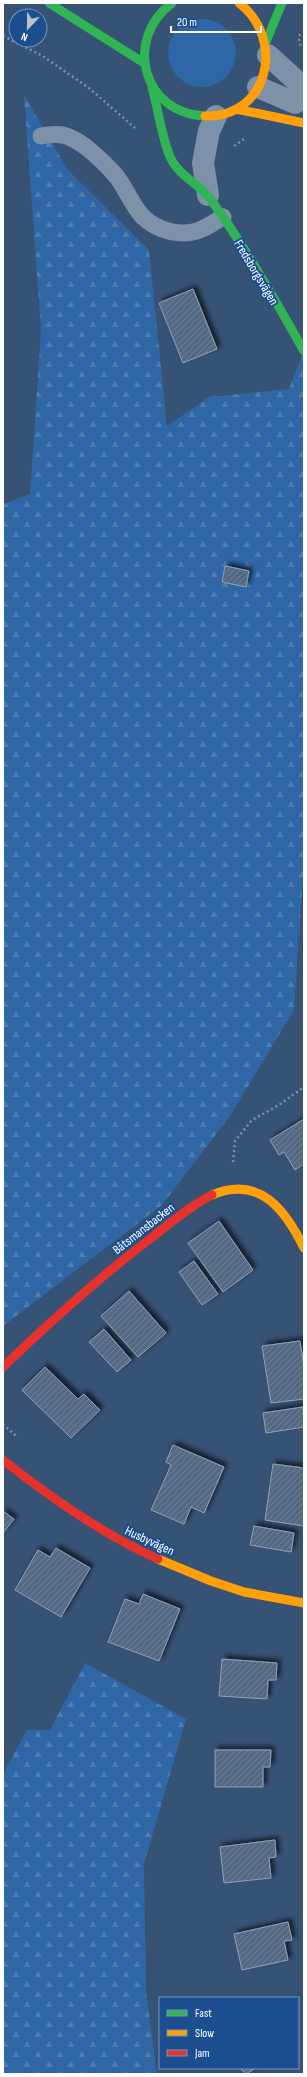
<svg xmlns="http://www.w3.org/2000/svg" width="307" height="2077" font-family="'Sofia Sans Condensed',sans-serif">
<style>
.grass{fill:#2f66a5}
.forest{fill:url(#forest-firs)}
.building{fill:url(#building-hatch);stroke:#92a2b6;filter:url(#shadow)}
.lines{fill:none;stroke-linecap:round;stroke-linejoin:round}
.path{stroke:#7d92a8;stroke-width:2.5;stroke-dasharray:2 3;stroke-linecap:butt}
.lane{stroke:#7d92a8;stroke-width:17}
.street{stroke:#7d92a8;stroke-width:22}
.fast{stroke:#30b455;stroke-width:9}
.slow{stroke:#ff9f0a;stroke-width:9}
.jam{stroke:#e5322d;stroke-width:9}
.labels{text-anchor:middle;stroke-width:4;stroke-linejoin:round;paint-order:stroke}
.street-label{font-size:13px;fill:#fff;stroke:#1b4f8f}
</style>
<defs>
<pattern id="forest-firs" width="22" height="20" patternUnits="userSpaceOnUse"><rect width="22" height="20" fill="#2f66a5"/><path d="M5 1l3.5 6h-7zM16 11l3.5 6h-7z" fill="#4e7db2"/></pattern>
<pattern id="building-hatch" width="6" height="6" patternUnits="userSpaceOnUse"><rect width="6" height="6" fill="#526984"/><path d="M-1 1l2-2M0 6l6-6M5 7l2-2" fill="none" stroke="#6c8096"/></pattern>
<filter id="shadow"><feDropShadow dx="3.5" dy="-3.5" stdDeviation="2" flood-color="#0009"/></filter>
</defs>
<rect width="100%" height="100%" fill="#365274"/>
<path class="grass" d="M168 53a34 34 0 1 1 68 0a34 34 0 1 1-68 0Z"/>
<path class="forest" d="M24 95 68 170 149 250 167 426 209 397 289 389 304 350 303 878 294 1010 230 1116 162 1205 3 1326V504L30 494 41 330Z
M85 1663 186 1719 144 1864 146 1991 157 2074H3V1774L27 1730H50Z"/>
<path class="building" d="M193 289 217 349 183 363 159 303Z
M225 566 249 571 246 587 222 582Z
M304 1119V1164L295 1170 284 1152 279 1155 270 1140Z
M219 1221 253 1270 223 1292 188 1243Z
M194 1261 218 1294 202 1305 179 1272Z
M129 1291 166 1333 138 1357 101 1316Z
M104 1329 131 1360 117 1372 89 1342Z
M300 1341 304 1366V1399L271 1403 262 1346Z
M45 1367 78 1399 84 1394 100 1410 71 1438 22 1390Z
M303 1407 304 1427 266 1433 263 1413Z
M173 1445 224 1467 204 1513 191 1507 184 1524 151 1510 171 1465 166 1462Z
M273 1464 304 1468V1526L265 1520Z
M3 1511 14 1519 3 1533Z
M254 1526 294 1533 291 1552 250 1545Z
M56 1548 90 1568 61 1617 15 1590 38 1550 50 1557Z
M143 1594 180 1609 159 1661 108 1642 125 1599 139 1604Z
M222 1659 277 1663 276 1680H268L267 1699 219 1696Z
M215 1750H271L270 1767H263V1787H215Z
M275 1840 276 1857 269 1858 271 1878 224 1883 220 1847Z
M288 1922 292 1940 284 1941 288 1960 242 1970 234 1934Z
M240 2068H256L246 2074Z"/>
<g class="lines">
<path class="path" d="M300 34 299 41 301 47
M3 36 41 55 89 88 135 128
M234 146 244 139
M233 1162 235 1141 252 1120 279 1105 304 1087
M3 1424 16 1436"/>
<path class="lane" d="M41 136C61 132 69 135 86 147 97 156 108 166 117 177 126 189 132 205 142 216 157 231 182 238 202 229 209 226 216 221 223 217"/>
<path class="street" d="M268 55 304 88
M258 87 295 103
M208 195 203 163 209 131 216 116"/>
<path class="fast" d="M49 3 144 63
M172 3C123 39 143 114 205 116
M265 44 282 3
M152 88C159 111 161 137 171 159 180 177 200 184 211 200 246 248 275 300 304 351"/>
<path class="slow" d="M236 109 304 123
M205 116C269 118 286 39 239 3
M212 1195C259 1175 285 1209 304 1248
M158 1559 211 1581 244 1592 304 1603"/>
<path class="jam" d="M3 1367C50 1322 98 1278 150 1239 170 1223 189 1207 212 1195
M3 1460C51 1498 102 1534 158 1559"/>
</g>
<g class="labels">
<g class="street-label">
<text transform="translate(257 272) rotate(59)" y="5">Fredsborgsvägen</text>
<text transform="translate(143 1228) rotate(-38)" y="5">Båtsmansbacken</text>
<text transform="translate(150 1540) rotate(25)" y="5">Husbyvägen</text>
</g>
</g>
<rect width="307" height="2077" fill="none" stroke="#ffffff" stroke-width="8"/>
<rect x="159" y="1997" width="140" height="72" fill="#1b4f8f" stroke="#7695bc"/>
<rect x="167" y="2010" width="20" height="6" fill="#30b455" stroke="#7695bc"/>
<text x="195" y="2017" font-size="12" fill="#ffffff">Fast</text>
<rect x="167" y="2030" width="20" height="6" fill="#ff9f0a" stroke="#7695bc"/>
<text x="195" y="2037" font-size="12" fill="#ffffff">Slow</text>
<rect x="167" y="2050" width="20" height="6" fill="#e5322d" stroke="#7695bc"/>
<text x="195" y="2057" font-size="12" fill="#ffffff">Jam</text>
<g transform="translate(28 28) rotate(202)"><circle r="19" fill="#1b4f8f" stroke="#7695bc"/>
<path d="M0-3L7 15L0 10L-7 15Z" fill="#b9c2ce"/>
<text y="-6" font-size="11" font-weight="bold" text-anchor="middle" fill="#ffffff">N</text>
</g>
<path d="M171 26v6h90v-6" fill="none" stroke="#ffffff" stroke-width="2"/>
<text x="177" y="26" font-size="12" fill="#ffffff" stroke="#1b4f8f" stroke-width="3" paint-order="stroke">20 m</text>
</svg>
